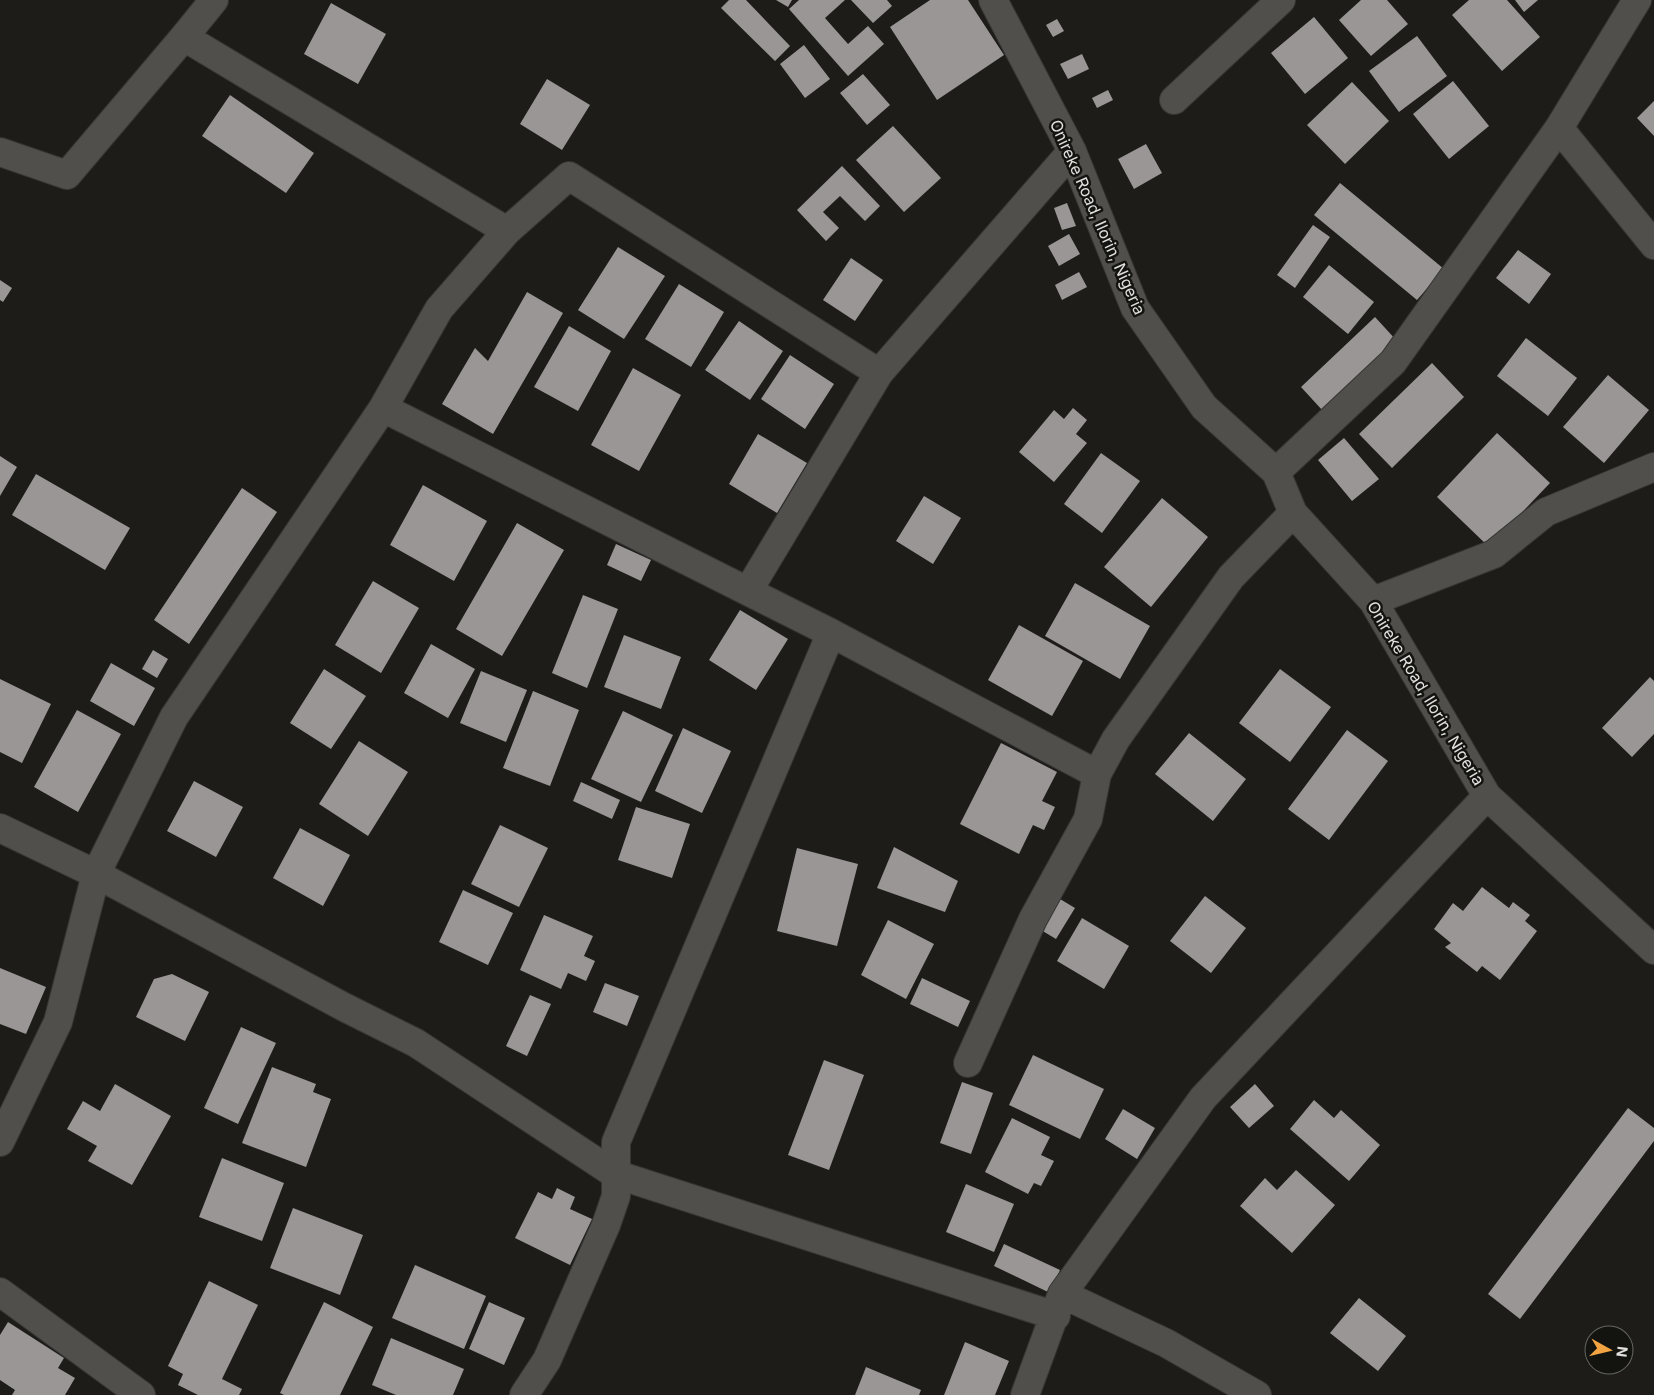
<svg xmlns="http://www.w3.org/2000/svg" width="1654" height="1395" font-family="Inter,sans-serif">
<style>
.building{fill:#9a9695}
.lines{fill:none;stroke-linecap:round;stroke-linejoin:round}
.street-casing{stroke:#373635;stroke-width:30}
.street{stroke:#504f4c;stroke-width:28}
.labels{text-anchor:middle;stroke-width:5;stroke-linejoin:round;paint-order:stroke}
.street-label{font-size:16px;fill:#e1e0df;stroke:#131310}
</style>
<rect width="100%" height="100%" fill="#1d1c19"/>
<path class="building" d="M729 0H746L790 46 775 61 721 8Z
M776 0H792L788 7Z
M799 0H845L825 18 848 44 868 26 884 44 848 76 789 9Z
M851 0H887L892 6 873 23Z
M930 0H968L1004 55 937 100 890 27Z
M1361 0H1387L1408 24 1371 56 1339 20Z
M1469 0H1507L1540 37 1502 71 1452 15Z
M1515 0H1538L1524 12Z
M331 3 386 34 358 84 304 54Z
M1314 17 1348 58 1305 94 1271 53Z
M1057 19 1064 31 1053 37 1046 25Z
M1417 36 1447 76 1399 112 1369 71Z
M804 45 830 79 805 98 780 64Z
M1082 54 1089 69 1068 79 1060 64Z
M863 74 890 105 867 125 840 93Z
M547 79 590 105 562 150 520 124Z
M1453 81 1489 126 1449 159 1413 114Z
M1352 82 1389 121 1345 164 1307 125Z
M1108 90 1113 100 1097 108 1092 98Z
M230 95 314 153 286 193 202 136Z
M1654 101V136L1637 118Z
M893 126 941 178 904 212 856 160Z
M1146 144 1162 173 1134 189 1118 159Z
M842 166 880 206 865 221 840 196 823 212 839 228 826 241 797 210Z
M1340 183 1444 269 1417 300 1314 215Z
M1067 203 1076 226 1062 230 1054 208Z
M1313 225 1330 237 1295 288 1277 275Z
M1069 234 1080 254 1059 266 1048 246Z
M618 247 665 276 624 339 578 310Z
M1518 250 1551 274 1529 304 1496 278Z
M851 258 883 280 855 321 823 300Z
M1329 265 1374 302 1348 334 1303 297Z
M1079 272 1087 287 1062 300 1055 285Z
M0 280 12 288 3 302 0 300Z
M679 284 724 312 691 367 645 339Z
M527 292 563 313 493 434 442 404 475 348 488 361Z
M1375 317 1397 341 1323 411 1301 387Z
M739 321 783 351 750 400 705 370Z
M569 326 611 351 578 411 534 387Z
M1526 338 1577 378 1548 416 1497 376Z
M790 355 834 384 805 429 761 399Z
M1432 363 1464 397 1392 468 1359 434Z
M633 368 681 395 639 471 591 445Z
M1608 375 1649 410 1604 463 1563 427Z
M1073 408 1087 420 1076 434 1087 443 1054 482 1019 452 1054 410 1064 419Z
M1497 433 1550 483 1489 547 1437 497Z
M758 434 807 463 777 513 729 484Z
M1344 438 1379 479 1352 501 1318 460Z
M1101 453 1140 481 1102 533 1064 504Z
M0 456 17 467 0 496Z
M36 474 130 528 105 570 12 515Z
M423 485 487 521 454 581 390 545Z
M242 488 277 512 189 644 154 620Z
M924 496 961 518 933 564 896 541Z
M1162 498 1208 537 1151 607 1104 567Z
M517 523 564 550 502 656 456 629Z
M616 544 651 560 641 581 607 565Z
M373 581 419 608 381 673 335 645Z
M1075 583 1150 626 1120 679 1045 636Z
M583 595 618 609 587 688 552 673Z
M740 610 788 639 756 690 709 660Z
M1019 625 1083 661 1052 716 988 680Z
M624 635 681 657 661 709 604 687Z
M431 644 475 669 448 718 404 693Z
M153 650 168 659 157 678 142 669Z
M111 663 155 688 134 726 90 701Z
M324 669 366 696 331 749 290 723Z
M1280 669 1331 707 1290 762 1239 723Z
M481 671 527 690 506 742 460 723Z
M1650 677 1654 681V734L1632 757 1602 728Z
M0 679 51 704 22 763 0 752Z
M533 691 579 710 550 786 503 768Z
M77 710 121 734 78 812 34 787Z
M623 711 673 735 641 802 591 779Z
M683 728 731 751 702 813 655 791Z
M1347 730 1388 761 1329 840 1288 809Z
M1189 733 1246 779 1213 821 1155 774Z
M359 741 408 772 368 836 319 804Z
M1001 743 1057 772 1042 801 1055 807 1044 830 1033 825 1019 854 960 824Z
M194 781 243 807 216 857 167 831Z
M581 782 620 800 612 819 573 801Z
M636 807 690 824 672 878 618 860Z
M500 825 548 848 519 907 471 884Z
M300 828 350 855 323 906 273 878Z
M894 847 958 881 945 912 877 888Z
M797 848 858 864 837 946 777 931Z
M1482 887 1509 908 1513 902 1530 915 1525 921 1537 931 1500 980 1482 966 1477 972 1445 947 1451 943 1434 929 1453 903 1463 911Z
M463 890 513 913 488 965 439 942Z
M1055 896 1075 908 1056 939 1036 927Z
M1205 896 1246 928 1211 973 1170 941Z
M544 915 593 936 584 956 595 961 586 981 568 973 561 989 520 970Z
M1082 918 1129 946 1104 989 1057 961Z
M888 920 934 944 906 999 861 975Z
M0 968 46 987 26 1034 0 1024Z
M172 974 209 992 185 1041 136 1017 154 979Z
M922 978 970 1001 958 1027 910 1004Z
M605 983 639 996 627 1026 593 1012Z
M530 995 551 1004 527 1056 506 1046Z
M241 1027 276 1043 238 1124 204 1108Z
M1033 1055 1104 1089 1080 1139 1009 1105Z
M824 1060 864 1075 829 1170 788 1155Z
M272 1067 316 1084 313 1092 331 1099 306 1167 242 1143Z
M962 1082 993 1093 971 1154 940 1143Z
M115 1084 171 1116 132 1185 88 1161 97 1146 67 1129 83 1101 100 1111Z
M1255 1084 1274 1106 1249 1128 1230 1107Z
M1314 1100 1334 1118 1341 1110 1380 1145 1349 1181 1290 1129Z
M1628 1108 1654 1128V1141L1520 1319 1488 1294Z
M1123 1109 1155 1128 1137 1159 1105 1139Z
M1012 1118 1050 1137 1041 1155 1054 1161 1041 1186 1034 1183 1028 1194 985 1172Z
M222 1158 284 1183 262 1241 199 1217Z
M1296 1170 1335 1205 1292 1253 1240 1206 1265 1178 1277 1190Z
M966 1184 1014 1204 994 1252 946 1232Z
M557 1188 575 1197 570 1209 592 1219 570 1265 515 1238 538 1192 552 1199Z
M293 1208 363 1235 340 1295 270 1268Z
M1004 1244 1060 1270 1050 1293 994 1266Z
M415 1265 486 1296 464 1349 392 1318Z
M209 1281 258 1305 222 1379 242 1389 239 1395H198L178 1385 183 1374 168 1366Z
M1359 1298 1406 1336 1378 1371 1330 1333Z
M324 1302 373 1327 340 1395H284L280 1393Z
M489 1302 525 1318 504 1365 469 1349Z
M8 1322 64 1358 58 1368 75 1378 65 1395H12L15 1390 0 1380V1335Z
M391 1338 464 1369 453 1395H396L372 1385Z
M965 1342 1009 1361 995 1395H944Z
M866 1367 921 1390 919 1395H855Z"/>
<g class="lines">
<g class="street-casing">
<path id="street" d="M214 0 184 37 507 231
M993 0 1072 151 1135 308 1204 407 1276 472 1293 513 1373 601 1487 796 1654 950
M1637 0 1559 128 1654 245
M1174 100 1281 0
M0 152 67 175 184 37
M383 408 831 633
M1276 472 1393 362 1559 128
M748 591 879 373 1072 151
M1373 601 1494 554 1546 512 1654 467
M0 828 96 874 344 1007 416 1043 615 1174 1056 1316
M968 1063 1033 919 1088 819 1097 774 1116 739 1231 577 1293 513
M0 1142 58 1022 96 874 174 717 383 408 439 309 507 231 569 176 879 373
M0 1292 141 1395
M1062 1294 1166 1343 1257 1395
M524 1395 547 1360 606 1225 616 1196V1142L831 633 1097 774
M1025 1395 1062 1294 1203 1098 1487 796"/>
</g>
<use href="#street" class="street"/>
</g>
<g class="labels">
<g class="street-label">
<text transform="translate(1098 217) rotate(66)" y="6">Onireke Road, Ilorin, Nigeria</text>
<text transform="translate(1426 693) rotate(59)" y="6">Onireke Road, Ilorin, Nigeria</text>
</g>
</g>
<g transform="translate(1609 1350) rotate(98)"><circle r="24" fill="#131310" stroke="#656563"/>
<path d="M0-4L9 19L0 12L-9 19Z" fill="#f3a442"/>
<text y="-8" font-size="14" font-weight="bold" text-anchor="middle" fill="#e1e0df">N</text>
</g>
</svg>
